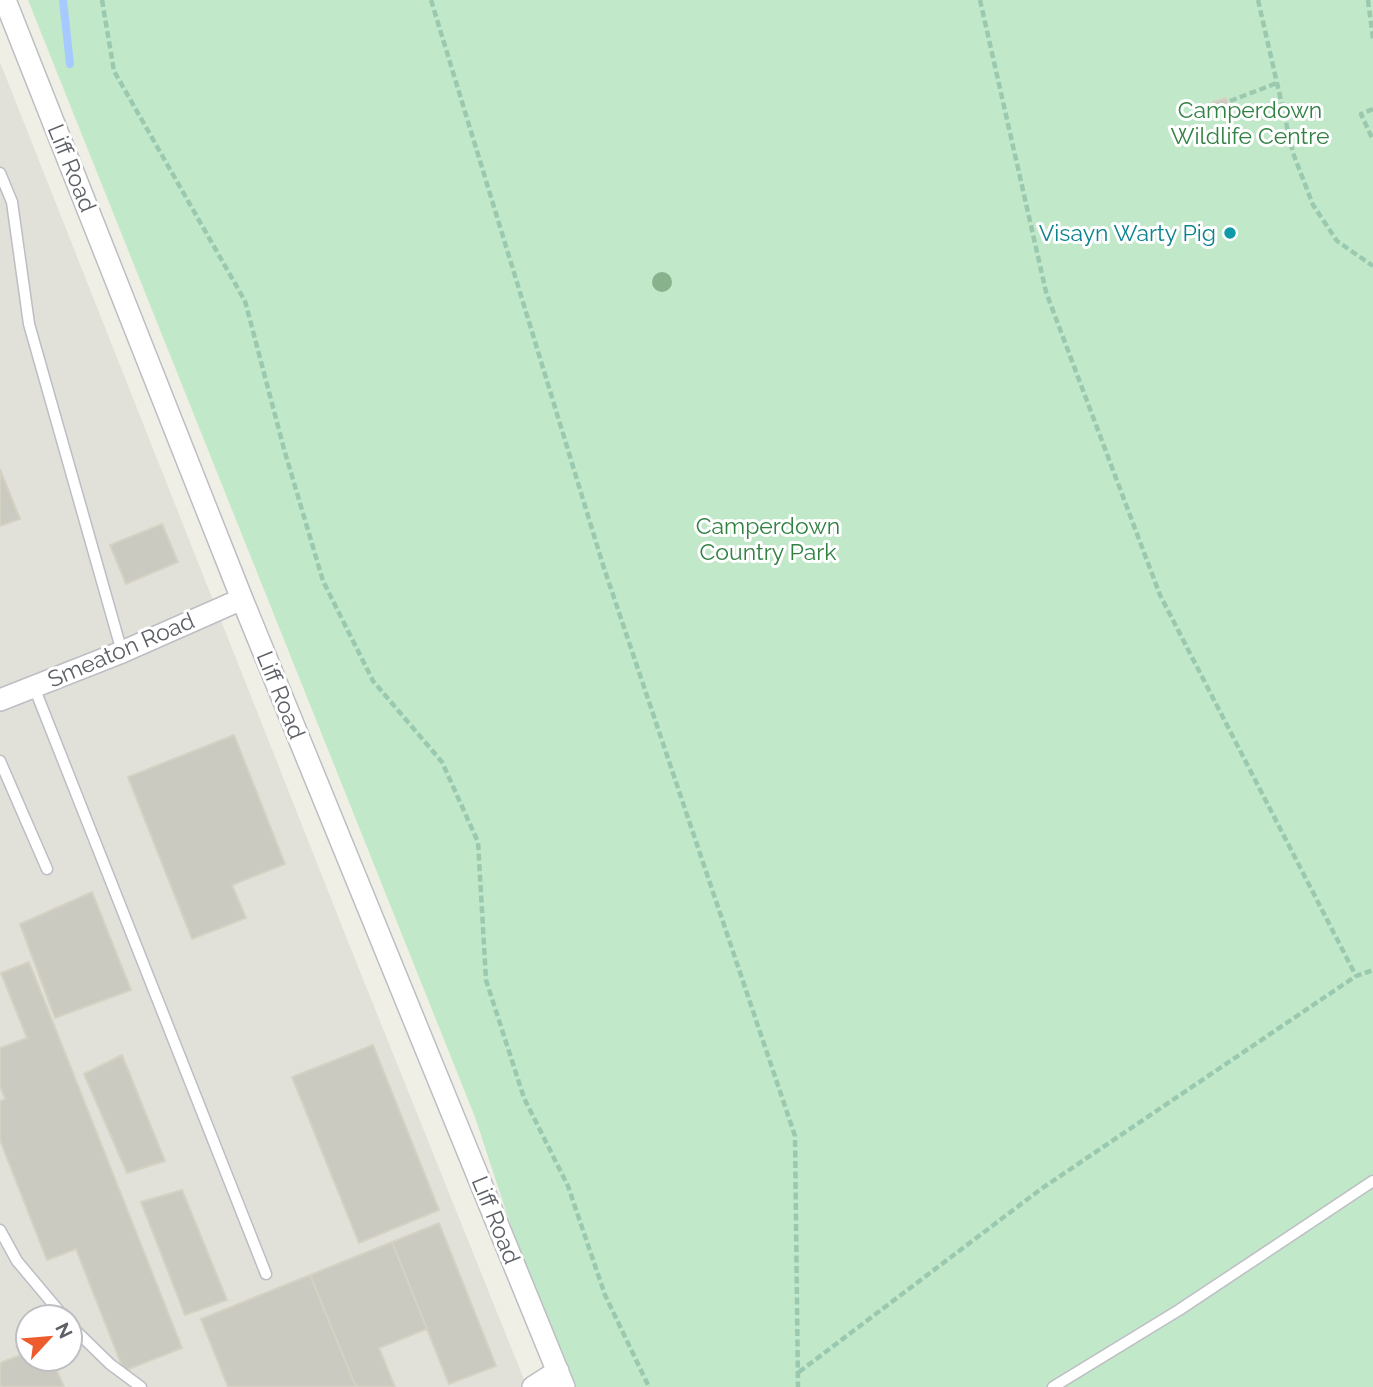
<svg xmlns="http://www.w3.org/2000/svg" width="1373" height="1387" font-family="Raleway,sans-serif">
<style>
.industrial{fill:#e1e1da;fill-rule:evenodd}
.green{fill:#c1e8c8}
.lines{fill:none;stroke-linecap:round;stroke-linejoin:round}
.stream{stroke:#a6caff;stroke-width:8}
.building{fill:#cbcac1;stroke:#d5d2c3;stroke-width:2}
.lane-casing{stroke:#bdbec4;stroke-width:13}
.street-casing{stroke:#bdbec4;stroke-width:24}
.path{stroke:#9ac9af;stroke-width:4.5;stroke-dasharray:7 3.5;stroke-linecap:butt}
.lane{stroke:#fff;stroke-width:10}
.street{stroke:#fff;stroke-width:21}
.tree{fill:#87b28b}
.culture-dot{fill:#0f9aa8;stroke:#fff;stroke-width:2.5}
.labels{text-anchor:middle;stroke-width:6;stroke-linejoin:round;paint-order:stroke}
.park-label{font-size:23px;fill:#318142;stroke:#fff}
.street-label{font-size:23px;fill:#5d6066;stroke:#fff}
.culture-label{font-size:23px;fill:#0d838f;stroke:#fff;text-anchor:end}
</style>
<rect width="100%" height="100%" fill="#f0efe5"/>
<path class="industrial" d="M0 62 351 949 527 1387H0ZM28 1317H70V1359H28Z"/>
<path class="green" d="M28 0H1373V1387H564L475 1117Z"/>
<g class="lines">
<path class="stream" d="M63 0 70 64"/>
</g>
<path class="building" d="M1226 98 1229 107 1217 112 1213 102Z
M0 469 20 519 0 526Z
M162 524 178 562 126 584 110 545Z
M234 735 285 864 232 885 246 918 192 939 128 777Z
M92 892 131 990 55 1018 20 924Z
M29 962 182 1348 124 1371 76 1249 47 1260 0 1140V1101L5 1099 0 1086V1048L27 1038 1 973Z
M373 1045 439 1210 359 1243 292 1077Z
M122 1055 165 1161 127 1173 84 1074Z
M182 1190 227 1300 185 1315 141 1202Z
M439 1223 496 1366 449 1384 392 1242Z
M392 1242 427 1329 379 1348 395 1387H356L310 1275Z
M310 1275 356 1387H228L201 1319Z
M28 1352V1359H52L64 1387H0V1363Z"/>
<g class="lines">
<g class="lane-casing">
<path id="lane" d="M0 173 12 202 29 324 122 652
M34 687 266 1274
M0 761 47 869
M0 1230 17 1261 64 1317
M70 1325 110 1364 141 1387
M1053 1387 1179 1310 1373 1181"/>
</g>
<g class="street-casing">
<path id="street" d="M5 0 242 599 564 1387
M0 700 122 652 242 599
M533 1387 558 1371"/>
</g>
<path class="path" d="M102 0 114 71 245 301 284 449 323 581 373 681 442 762 478 842 486 980 524 1098 568 1186 605 1295 649 1387
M431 0 603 565 795 1136 798 1387
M980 0 1046 292 1160 595 1356 976
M1258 0 1293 153 1313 205 1337 241 1373 266
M1368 0 1373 39
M1230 101 1277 83
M1373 109 1361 114 1373 140
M799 1372 1041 1189 1356 976 1373 970"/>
<use href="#lane" class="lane"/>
<use href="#street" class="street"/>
</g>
<circle class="tree" cx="662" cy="282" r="10"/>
<circle class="culture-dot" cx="1230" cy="233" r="7"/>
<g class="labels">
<g class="park-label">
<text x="1250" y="118">Camperdown<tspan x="1250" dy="26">Wildlife Centre</tspan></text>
<text x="768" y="534">Camperdown<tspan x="768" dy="26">Country Park</tspan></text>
</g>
<g class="street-label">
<text transform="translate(72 168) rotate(68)" y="8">Liff Road</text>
<text transform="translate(121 650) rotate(-23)" y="8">Smeaton Road</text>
<text transform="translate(281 695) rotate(68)" y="8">Liff Road</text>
<text transform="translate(496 1220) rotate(68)" y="8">Liff Road</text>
</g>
<g class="culture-label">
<text x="1216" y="241">Visayn Warty Pig</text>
</g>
</g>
<g transform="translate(49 1338) rotate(64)"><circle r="33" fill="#ffffff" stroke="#bebfc2" stroke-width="2"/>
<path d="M0-5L12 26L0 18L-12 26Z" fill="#ee5c2d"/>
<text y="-10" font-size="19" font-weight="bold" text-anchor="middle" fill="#5d6066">N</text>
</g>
</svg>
